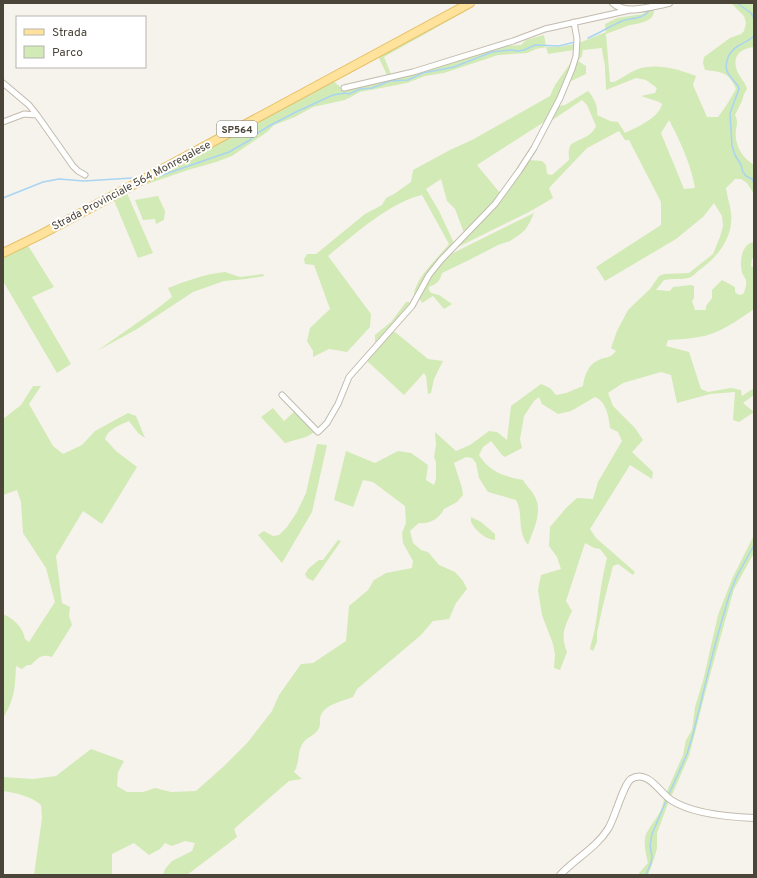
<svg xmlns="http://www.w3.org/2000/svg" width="757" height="878" font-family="Overpass,sans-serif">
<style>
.green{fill:#d2eab5;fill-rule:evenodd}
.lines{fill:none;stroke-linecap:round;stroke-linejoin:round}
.stream{stroke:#a9d4f2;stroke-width:1.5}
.minor-casing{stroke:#c2bbae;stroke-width:7}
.tertiary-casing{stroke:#c2bbae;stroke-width:8}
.primary-casing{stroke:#e6c16a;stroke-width:10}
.minor{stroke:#fff;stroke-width:5}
.tertiary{stroke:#fff;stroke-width:6}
.primary{stroke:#ffe39c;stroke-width:8}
.labels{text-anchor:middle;stroke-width:4;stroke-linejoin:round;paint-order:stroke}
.shield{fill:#fff;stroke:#817c74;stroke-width:1}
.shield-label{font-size:10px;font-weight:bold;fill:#4b4439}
.street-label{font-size:11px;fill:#4b4439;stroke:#fff}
</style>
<rect width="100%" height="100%" fill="#f6f3ec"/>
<path class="green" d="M731 3H751L754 5V47C743 48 733 54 736 67 737 75 745 81 747 89L744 94 742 101 735 115C738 121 737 123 736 130 734 145 742 158 754 165V194L747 183 741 179H735L726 188C727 197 730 204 731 213 734 237 717 258 698 271 695 274 692 277 688 278 680 280 672 278 664 280L656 290 670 291 673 287 691 285 694 286V298L692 301 695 310H706V306L712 298V290L722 280 735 287V292L737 294 741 295 744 293C745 289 747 284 746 280 745 277 742 275 742 272 739 262 742 243 754 242V257L752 259 751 266 754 268V309C738 320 719 334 699 337 689 339 679 339 668 340L666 346 689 352 701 389 708 392 731 388 741 390 742 396 754 388V395L743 403 754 412 739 422 733 420 735 392 710 394 677 403 671 375 661 372 623 383 608 393 613 406 635 428 643 440 632 452 653 472 652 479 630 465 590 529 596 538 635 572 633 575 618 564 613 566 602 609 597 633V642L593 651 590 649C591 642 594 635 595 628 599 604 601 581 607 558L600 549 594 548 585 543 566 601 572 611C565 626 560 635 567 652L560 670 554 668 555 654 553 644 542 615 538 590 541 575 561 569 557 557 549 546 550 527 566 508 577 498 593 499 598 482 622 441 618 432 610 428C609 417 606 401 595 397L571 411 558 414 542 404 539 397 534 401 524 416 520 439 522 448 505 457 502 455 491 441 483 447 479 455C490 472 503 476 523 480 526 486 534 492 536 499 542 514 533 531 528 545 516 530 524 514 516 500L488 492 479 478 476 463 472 458 466 457 454 463 462 488 463 495 457 502 444 509C439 519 430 524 419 523L410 531 413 543 421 550 428 552 439 565 455 572 463 581 467 589 456 603 449 619 433 621 421 635 357 689 353 697C343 701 326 704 321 715 319 719 321 724 319 728 316 735 307 737 303 743 297 751 300 763 294 772L302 779 289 781 282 787 234 829 237 837 187 875H163L165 869 172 861 192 851 195 843 185 841 172 846 165 843 160 849 149 855 134 843 112 854V875H34L42 818 41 805C31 796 16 793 3 791V777L33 779 56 776 91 749 124 761 118 772 117 786 127 792H143L155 788 171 792 196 791 223 767 248 742 272 711 279 695 301 664 313 663 346 641 349 606 368 590 374 580 386 573 412 568 413 561 403 543 402 533 406 523 405 506 373 482 363 480 353 507 334 500 346 451 375 463 398 451 411 453 428 465 426 480 434 485 436 479V462L434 457 436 445 435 432 456 451 470 445 489 431 497 432 507 440 511 406 541 384 550 388 556 395 566 393 583 386C584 377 588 365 597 361 605 356 609 360 616 351L611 348 617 331 628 310 650 289 659 276 664 274 689 273 713 254 720 237 723 226 722 216 714 203 703 217 676 239 605 281 596 267 661 225V202L629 140H625L619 131 587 148 549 188 553 198 529 212 456 248 499 204 530 160 542 161 546 165 547 174 552 175 569 160C569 156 568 150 570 146 573 140 591 139 596 126L587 105 582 100 551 121 559 106 565 105 588 91C593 96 599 108 597 115L610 121 618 122 625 133C637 127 659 118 662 104L659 102 641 96 655 93 657 88 646 80 636 78 606 90C606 82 605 75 605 67 605 62 602 55 602 48L583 50 582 56 578 61 586 66V74L569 82 579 43 606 32 605 24 617 18 643 14 646 11 654 9C655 22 639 23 630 25 622 28 614 31 606 34L610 82H614C622 78 630 72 638 69 658 63 677 69 696 76L693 85 707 117H718L726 106 736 89C729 72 722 72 705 70L703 63 704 57 730 38 741 34 744 31 746 23 744 16ZM669 120C680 141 691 164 695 188L684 189 661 133Z
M462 10 464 12 384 57 391 74 387 75 378 56Z
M544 35 546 47H559L575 44 574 50 548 54 546 47 536 49 527 53 498 55 444 73 425 76 407 83 360 92 345 100 313 107 295 117 274 125 267 132 232 156 216 162 188 170 147 184 142 183 333 81 344 90 503 46 521 45 526 40Z
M572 61 568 75 555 104 544 122 477 165 500 193 492 204 464 233 455 209 447 201 441 179 426 189 439 211 454 243C439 259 425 275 414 296 414 279 439 257 449 244L422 195C392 201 352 236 328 256L371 314 370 327 347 352 329 349 313 357V351L307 341 310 328 330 309 314 265 305 264 304 259 307 254H316L365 214 382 205 386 198 394 194 411 182 413 170 450 150 472 140 550 96 555 85Z
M126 191 153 253 138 258 113 198Z
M158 196 165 211 164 220 156 224 155 219 143 220 135 200Z
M534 213 530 222 525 230 519 235 510 241 498 245 471 259 442 273C440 281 437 284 429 287V290L431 293 439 295 452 304 444 309 433 296 422 303 420 299V295L425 285 438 268 451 254Z
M27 244 54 287 32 297 71 364 57 373 3 281V256Z
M225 272 240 277 263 274 264 276 246 279 224 281 193 292 137 329 97 351 154 311 172 297 168 288C186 281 205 274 225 272Z
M406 302H411L375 345V335L391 322Z
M392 332H395L428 359 443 361 434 379 431 393 428 394 426 376 424 373 404 395 366 360Z
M33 386H41L29 404 53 446 63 454 82 445 95 431 128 413 136 416 145 438 138 433 129 421C120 425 108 429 105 439L116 451 137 467 102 524 83 511 56 556 62 603 70 607 69 616 72 625 52 657C42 654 39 657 31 665H27L22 669 16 666C15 687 15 699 3 718V614C14 619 23 627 25 639L29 642 55 602 46 568 23 533 21 502 17 490 3 495V419L21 405Z
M273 408 284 421 295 411 315 432 306 437 285 443 261 417Z
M317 444 327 445 312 512 282 563 258 535 264 531 273 536 279 535 287 527 297 512 306 493Z
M471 517 481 522 495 534V540C486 540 475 530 471 522Z
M754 535V553L734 589 708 682 689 756 671 797 665 791H667L683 755 686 740 692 730 695 707 703 681 718 615 732 579Z
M338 540 341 541 313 581 307 578 305 574 309 568 319 560H323Z
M665 797 669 801 657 833V848L654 859 648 875H640L639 873 648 863C646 855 643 843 646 834 650 826 657 818 661 810 663 806 663 801 665 797Z"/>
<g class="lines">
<path class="stream" d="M737 3 751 13 754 18
M754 36C749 41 744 42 738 46 730 51 724 61 727 71 729 76 735 82 738 86L739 89 730 113 732 146 735 155 741 165 743 172 746 176 752 179 754 183
M588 38C600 33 610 26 622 21 631 18 645 19 650 9
M151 179 229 152 250 140 256 134 269 126 296 112 333 95 345 93 349 94 360 89 372 88 390 81 408 80 423 73 454 67 492 52 511 50 518 51 524 50 535 45 559 46 575 42
M3 198 43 182 59 179 84 181 132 178
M669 794 687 754 693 734 716 641 729 596 736 578 754 545
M646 875 651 863 652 857 650 846 652 834 666 801"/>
<g class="minor-casing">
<path id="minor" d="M3 83 29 105 37 115 73 166 78 171 85 175
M344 88 413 72 513 41 545 29 630 10
M3 122 24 114 37 115
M282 395 318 432 327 423 338 404 349 377 412 306 429 275 441 260 495 204 519 171 534 148 560 98 572 69 576 56 577 39 574 22"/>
</g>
<g class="tertiary-casing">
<path id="tertiary" d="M613 3C626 16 653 6 669 3
M560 875C575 859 596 848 608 829 615 818 623 785 631 779 648 769 659 792 671 800 692 814 729 817 754 818"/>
</g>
<g class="primary-casing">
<path id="primary" d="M3 253 42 234 470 3"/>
</g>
<use href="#minor" class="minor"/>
<use href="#tertiary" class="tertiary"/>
<use href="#primary" class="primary"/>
</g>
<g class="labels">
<rect class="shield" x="217" y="121" width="40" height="16" rx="3"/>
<g class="shield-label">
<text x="237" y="133">SP564</text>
</g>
<g class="street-label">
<text transform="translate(131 185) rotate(-28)" y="4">Strada Provinciale 564 Monregalese</text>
</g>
</g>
<rect width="757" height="878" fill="none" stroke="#4b4439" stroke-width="8"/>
<rect x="16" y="16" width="130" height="52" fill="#ffffff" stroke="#b7b4b0"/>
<rect x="24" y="29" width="20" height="6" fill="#ffe39c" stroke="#b7b4b0"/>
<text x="52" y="36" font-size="12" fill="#4b4439">Strada</text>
<rect x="24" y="46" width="20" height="12" fill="#d2eab5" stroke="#b7b4b0"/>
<text x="52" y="56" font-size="12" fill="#4b4439">Parco</text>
</svg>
